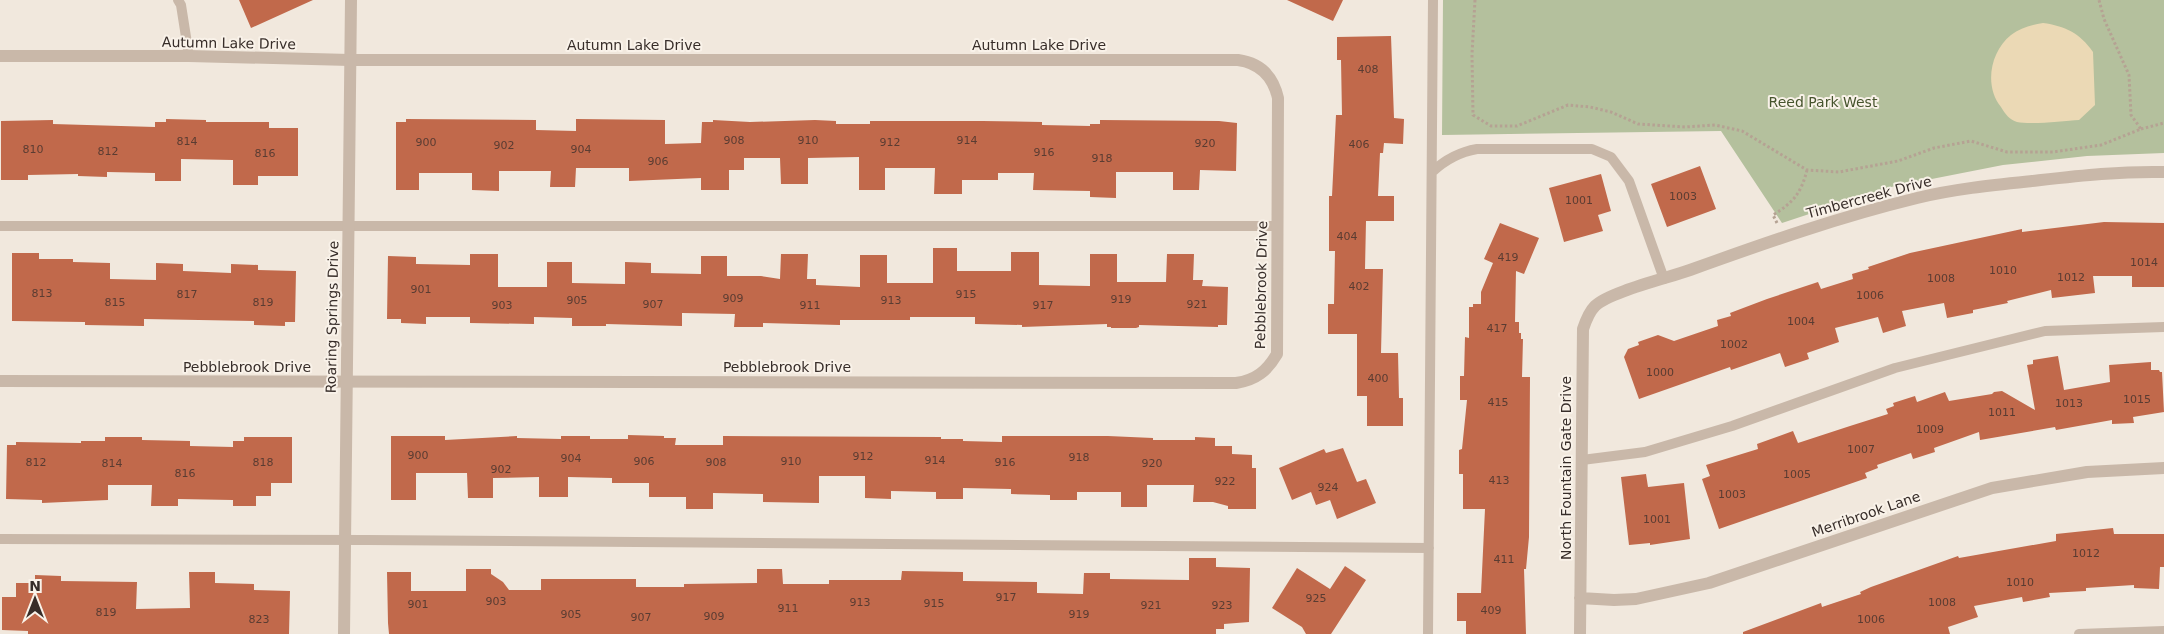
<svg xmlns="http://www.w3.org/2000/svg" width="2164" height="634" font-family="'DejaVu Sans',sans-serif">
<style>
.green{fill:#b4c09d}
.sand{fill:#ebd9b5}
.building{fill:#c1694b}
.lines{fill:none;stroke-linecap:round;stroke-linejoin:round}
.path{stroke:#b5a293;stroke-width:3;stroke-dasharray:2.5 2.5;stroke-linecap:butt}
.service{stroke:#c9b8a9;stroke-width:10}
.minor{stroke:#c9b8a9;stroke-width:12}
.tertiary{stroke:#c9b8a9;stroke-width:12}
.labels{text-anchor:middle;stroke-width:4;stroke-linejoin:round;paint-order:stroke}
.number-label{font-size:11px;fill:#5a3c32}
.street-label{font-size:14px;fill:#372d29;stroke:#f9f2e9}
.park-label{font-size:14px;fill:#46542d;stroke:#f9f2e9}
</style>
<rect width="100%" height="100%" fill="#f1e8dd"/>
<path class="green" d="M1443 0H2164V153L2087 156 2003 165 1891 187 1782 223 1721 131 1442 135Z"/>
<path class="sand" d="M2043 23C2065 26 2080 33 2093 52L2095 105 2079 120C2064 121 2031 125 2017 122 2010 120 2005 114 2001 107 1984 86 1990 52 2011 35 2020 28 2031 25 2043 23Z"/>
<path class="building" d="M239 0H313L251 28Z
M1287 0H1343L1333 21Z
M1391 36 1394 118 1404 119 1403 144 1384 143 1383 153H1380L1378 196H1394V221H1366L1365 269H1383L1381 353H1398L1399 398H1403V426H1367V396H1357V334H1328V304H1334L1335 251H1329V196H1332L1336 115H1342L1341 60H1337V37Z
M166 119 206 120V122H269V128H298V176H258V185H233V160L181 159V181H155V173L107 172V177L78 176V174L28 175V180H1V121L53 120V124L155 127V122H166Z
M406 119 536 120V130L576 131V119L665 120V144L701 143 702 122H713V120L750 122 815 120 836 121V124H870V121H982L1042 122V125L1090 126V124H1100V120L1219 121 1237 123 1236 171 1200 170 1199 190H1173V172H1116V198L1090 197V191L1033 190 1034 173H998V180H962V194H934L935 168H885V190H859V157L808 158V184H781L780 158H744V170H729V190H701V178L629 181V168H576L575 187H550L551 171H499V191L472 190V173H419V190H396V122H406Z
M1700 166 1716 209 1667 227 1651 184Z
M1601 174 1611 211 1598 215 1603 231 1564 242 1549 188Z
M2104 222 2164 223V287H2132V276H2093L2095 293 2052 298 2051 290 2007 301 2008 303 1973 310V313L1947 318 1944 303 1902 311 1906 326 1883 333 1878 317 1835 328 1839 342 1807 353 1809 359 1785 367 1780 353 1731 370 1730 367 1639 399 1624 357 1628 349 1639 345 1638 342 1658 335 1674 341 1718 326 1717 320 1731 316 1730 313 1767 299 1818 282 1821 289 1853 279 1852 274 1869 269 1868 267 1910 253 2022 229V232Z
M1500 223 1539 238 1524 274 1516 271 1515 322H1519V333H1521V339H1523L1522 377H1530L1529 537 1526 569H1524L1526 634H1466V621H1457V593H1481L1485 509H1463V474H1459V450L1462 449 1467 400H1460V376H1464L1465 337 1469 338V307H1473V304H1481V292L1493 263 1484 259Z
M933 248H957V271H1011V252H1039V285L1090 286V254H1117V282H1166L1167 254H1194L1193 280H1203L1202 286 1228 287 1227 325H1218V327L1139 325V327L1136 328H1111V327H1107V324L1022 327V325L975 324V317H910V320H840V325L763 323V327H734L735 314 682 313V326L606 324V326H572V318L534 317V324L470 323V317H426V324L401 323V319H387L388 256 416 257V264L470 265V254H498V287H547V262H572V283L625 284V262L651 263V273L701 274V256H727V276H761L780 279 781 254H808L807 279H816V285L860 287V255H887V283H933Z
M12 253H39V259H73V262L110 263V279L156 280V263L183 264V271L231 273V264L258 265V270L296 271 295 322H285V326L254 325V321L144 319V326L85 325V322L12 321Z
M2058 356 2064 390 2110 382 2109 365 2151 362V370H2159L2160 372H2162L2164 412 2133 417 2134 423 2112 424V420L2056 430 2055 427 1980 440 1979 432 1934 448 1935 452 1913 459 1911 453 1877 465 1878 468 1865 473 1867 478 1719 529 1702 479 1710 476 1706 465 1758 449 1757 444 1793 431 1798 443 1850 426 1888 414 1886 409 1894 406 1893 403 1915 396 1917 402 1945 392 1949 401 1992 394 1994 392 2002 391 2035 410 2027 365 2033 364V360Z
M628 435 664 436V438H676L675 445H723V436L941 437V439H963V441L1002 442V436H1108L1153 438V440H1195V437L1215 438V446H1232V454L1252 455V468H1256V509H1228V506L1213 502H1193L1194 485H1147V507H1121V492H1077V500H1050V495L1011 494V489L963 488V499H936V492L891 491V499L865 498V476H819V503L763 502V494L713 493V509H686V497H649V483H612V478L568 477V497H539V477L493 478V498H468L467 473H416V500H391V436H445V440L517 436V438L561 439V436H590V439H628Z
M105 437H142V440L190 441V446L233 447V441H244V437H292V483H271V496H256V506H233V500L178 499V506H151L152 485H108V500L42 503V500L6 499 7 445H16V442L81 443V441H105Z
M1343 448 1357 482 1366 479 1376 503 1337 519 1330 500 1316 505 1311 492 1292 500 1279 468 1324 449 1326 453Z
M1646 474 1648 487 1684 483 1690 539 1650 545V543L1629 545 1621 477Z
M2113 528 2114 534H2164V567H2160L2159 589 2134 588V585L2086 588V591L2049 593 2050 597 2023 602 2022 597 1974 606 1978 617 1948 627 1950 634H1743V632L1821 603 1822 607 1861 594 1860 592 1871 587 1958 556 1959 558 2056 541V534Z
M1189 558H1216V567L1250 568 1249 622 1224 624V629H1216V634H389L388 623 387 572H411V591H466V569H491V574L503 582 509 590H541V579H636V587H684V584L757 583V569H782L783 584H829V580H901L902 571 963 572V581L1037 582V593L1083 594 1084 573H1110V579L1189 580Z
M1345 566 1366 580 1331 634H1306L1302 627 1272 608 1297 568 1330 589Z
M189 572H215V583L254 584V590L290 591 289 634H28V631L2 630V597H16V583H35V575L61 576V581L137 582 136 609 190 608Z"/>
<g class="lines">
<path class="path" d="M1475 0 1472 54 1473 115 1491 126H1517L1568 105 1590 107 1611 112 1638 124 1685 127 1715 125 1742 131 1807 170 1839 172 1898 161 1934 148 1971 141 2007 152H2053L2101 145 2141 129 2131 115 2129 75 2104 19 2099 0
M2141 129 2164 123
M1777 223 1773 215C1794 202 1801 193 1807 170"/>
<path class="service" d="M178 0 181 5 189 56
M1432 172C1446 159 1459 152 1477 149H1592L1611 157 1629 181 1664 279
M0 226H1277
M1582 460 1645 452 1732 426 1895 368 2045 331 2164 327
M0 539 368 540 1429 548
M1428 634 1433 0
M2079 634 2164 631"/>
<path class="minor" d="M0 56H189L350 60H1238C1260 63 1273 76 1278 98L1277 354C1267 371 1256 380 1236 383L0 381
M1580 598 1614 600 1636 599 1709 583 1992 488 2087 472 2164 468
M1580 634 1583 329C1586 320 1589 312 1595 306 1609 292 1668 278 1690 270 1765 243 1839 217 1917 198 1954 189 1994 185 2032 181 2077 176 2119 171 2164 172"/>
<path class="tertiary" d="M344 634 351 0"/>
</g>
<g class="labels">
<g class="number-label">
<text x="1368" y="73">408</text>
<text x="734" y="144">908</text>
<text x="808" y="144">910</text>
<text x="967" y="144">914</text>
<text x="187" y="145">814</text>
<text x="426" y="146">900</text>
<text x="890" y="146">912</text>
<text x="1205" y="147">920</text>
<text x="1359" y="148">406</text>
<text x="504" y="149">902</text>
<text x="33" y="153">810</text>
<text x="581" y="153">904</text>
<text x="108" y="155">812</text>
<text x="1044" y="156">916</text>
<text x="265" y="157">816</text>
<text x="1102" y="162">918</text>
<text x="658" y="165">906</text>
<text x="1683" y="200">1003</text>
<text x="1579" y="204">1001</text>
<text x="1347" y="240">404</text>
<text x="1508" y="261">419</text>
<text x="2144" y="266">1014</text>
<text x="2003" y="274">1010</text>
<text x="2071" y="281">1012</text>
<text x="1941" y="282">1008</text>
<text x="1359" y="290">402</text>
<text x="421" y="293">901</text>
<text x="42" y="297">813</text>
<text x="187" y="298">817</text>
<text x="966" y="298">915</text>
<text x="1870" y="299">1006</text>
<text x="733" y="302">909</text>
<text x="1121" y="303">919</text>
<text x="577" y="304">905</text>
<text x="891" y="304">913</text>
<text x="115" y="306">815</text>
<text x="263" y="306">819</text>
<text x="653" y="308">907</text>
<text x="1197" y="308">921</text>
<text x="502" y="309">903</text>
<text x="810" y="309">911</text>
<text x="1043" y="309">917</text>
<text x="1801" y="325">1004</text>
<text x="1497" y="332">417</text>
<text x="1734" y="348">1002</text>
<text x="1660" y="376">1000</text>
<text x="1378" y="382">400</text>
<text x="2137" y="403">1015</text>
<text x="1498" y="406">415</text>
<text x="2069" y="407">1013</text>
<text x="2002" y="416">1011</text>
<text x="1930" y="433">1009</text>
<text x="1861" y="453">1007</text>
<text x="418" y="459">900</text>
<text x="863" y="460">912</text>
<text x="1079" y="461">918</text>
<text x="571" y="462">904</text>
<text x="935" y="464">914</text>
<text x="644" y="465">906</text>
<text x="791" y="465">910</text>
<text x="36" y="466">812</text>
<text x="263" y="466">818</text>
<text x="716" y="466">908</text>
<text x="1005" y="466">916</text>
<text x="112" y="467">814</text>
<text x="1152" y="467">920</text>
<text x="501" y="473">902</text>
<text x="185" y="477">816</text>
<text x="1797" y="478">1005</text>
<text x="1499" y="484">413</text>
<text x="1225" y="485">922</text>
<text x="1328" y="491">924</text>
<text x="1732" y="498">1003</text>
<text x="1657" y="523">1001</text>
<text x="2086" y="557">1012</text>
<text x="1504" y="563">411</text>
<text x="2020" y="586">1010</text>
<text x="1006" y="601">917</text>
<text x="1316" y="602">925</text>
<text x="496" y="605">903</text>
<text x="860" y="606">913</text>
<text x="1942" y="606">1008</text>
<text x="934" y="607">915</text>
<text x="418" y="608">901</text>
<text x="1151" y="609">921</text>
<text x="1222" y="609">923</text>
<text x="788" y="612">911</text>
<text x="1491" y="614">409</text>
<text x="106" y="616">819</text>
<text x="571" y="618">905</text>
<text x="1079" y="618">919</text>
<text x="714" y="620">909</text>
<text x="641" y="621">907</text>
<text x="259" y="623">823</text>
<text x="1871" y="623">1006</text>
</g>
<g class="street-label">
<text transform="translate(229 43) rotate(1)" y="5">Autumn Lake Drive</text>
<text x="634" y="50">Autumn Lake Drive</text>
<text x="1039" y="50">Autumn Lake Drive</text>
<text transform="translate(1869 197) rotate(-15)" y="5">Timbercreek Drive</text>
<text transform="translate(1261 285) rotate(-89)" y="5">Pebblebrook Drive</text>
<text transform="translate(332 317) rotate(-89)" y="5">Roaring Springs Drive</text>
<text x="247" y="372">Pebblebrook Drive</text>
<text x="787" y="372">Pebblebrook Drive</text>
<text transform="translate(1566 468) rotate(-90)" y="5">North Fountain Gate Drive</text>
<text transform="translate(1866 514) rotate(-19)" y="5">Merribrook Lane</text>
</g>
<g class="park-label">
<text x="1823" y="107">Reed Park West</text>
</g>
</g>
<g transform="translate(35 599)" stroke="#f9f2e9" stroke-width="4" paint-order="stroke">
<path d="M0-4L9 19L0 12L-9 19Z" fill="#372d29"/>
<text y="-8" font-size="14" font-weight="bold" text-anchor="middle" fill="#372d29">N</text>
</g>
</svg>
